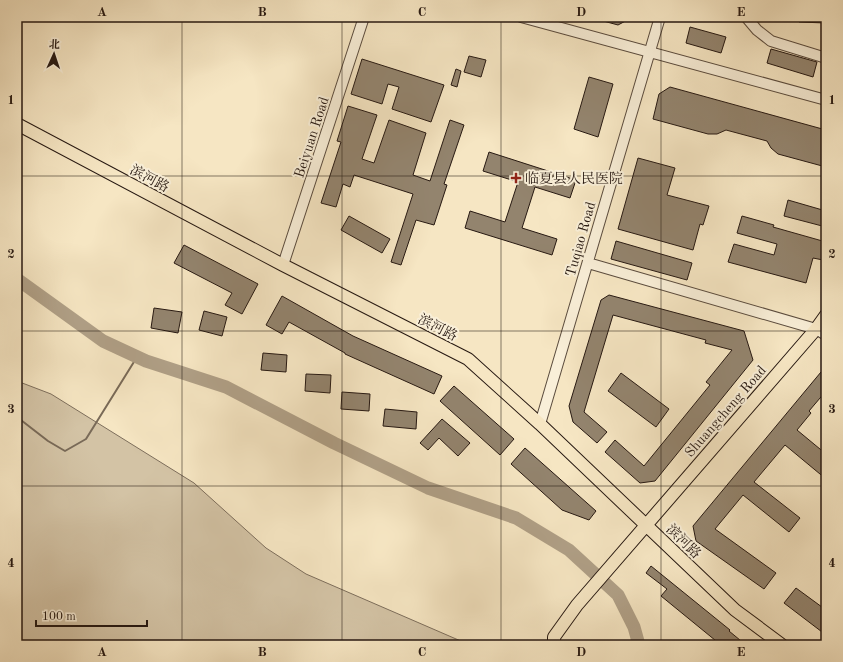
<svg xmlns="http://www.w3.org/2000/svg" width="843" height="662" font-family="'Old Standard TT','Noto Serif SC',serif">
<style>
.green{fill:#d3c3a5;stroke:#7d6e5c}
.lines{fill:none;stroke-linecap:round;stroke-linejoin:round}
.stream{stroke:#796a58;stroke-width:2}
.river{stroke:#b0a087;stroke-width:13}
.building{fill:#93846e;stroke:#271912}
.minor-casing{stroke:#5b4c3e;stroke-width:12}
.major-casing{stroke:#271912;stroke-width:14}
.minor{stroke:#f9efd8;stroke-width:10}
.major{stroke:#f6e6c3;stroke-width:12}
.grid{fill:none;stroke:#271912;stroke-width:1;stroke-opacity:0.55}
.poi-dot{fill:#8f2418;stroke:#f9efd8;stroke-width:1.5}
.labels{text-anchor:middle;stroke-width:4;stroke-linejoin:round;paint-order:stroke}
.street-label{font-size:14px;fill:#271912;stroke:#f9efd8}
.poi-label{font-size:14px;fill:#271912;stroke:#f9efd8;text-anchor:start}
.neatline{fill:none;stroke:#271912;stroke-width:1.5}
.grid-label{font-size:13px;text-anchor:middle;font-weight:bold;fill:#271912}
</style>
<rect width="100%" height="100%" fill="#f6e6c3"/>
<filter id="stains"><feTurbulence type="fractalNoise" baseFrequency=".005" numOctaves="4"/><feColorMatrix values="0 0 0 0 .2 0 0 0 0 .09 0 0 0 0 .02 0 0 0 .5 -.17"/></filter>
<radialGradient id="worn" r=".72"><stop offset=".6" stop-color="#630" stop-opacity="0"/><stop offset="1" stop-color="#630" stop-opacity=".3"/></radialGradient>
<path class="green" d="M17 381 51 394 194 483 266 548 306 574 470 645H17Z"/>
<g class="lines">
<path class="stream" d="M17 417 48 441 65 451 86 439 137 357"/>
<path class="river" d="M17 279 103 341 146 361 226 387 334 443 428 488 516 518 569 550 618 595 634 627 639 645"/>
</g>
<path class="building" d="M596 17H633L618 25 596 19Z
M799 17H826V23L799 22Z
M690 27 726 37 721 53 686 43Z
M771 49 817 62 813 77 767 63Z
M469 56 486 60 481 77 464 72Z
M362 59 444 85 431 122 392 109 399 87 388 84 382 104 351 94Z
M456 69 461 71 457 87 451 85Z
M589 77 613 84 598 137 574 129Z
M670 87 826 130V167L778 154 771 148 767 141 726 130 717 134H708L653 119 659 94Z
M348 106 377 115 362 159 374 163 389 120 426 133 413 175 430 181 450 120 464 125 444 184 447 185 434 225 416 220 401 265 391 262 413 194 354 175 350 187 343 184 336 207 321 203 341 142 337 141Z
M489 152 576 180 570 198 535 187 522 228 557 239 552 255 465 228 470 211 505 222 518 182 483 171Z
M638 158 675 168 667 195 709 206 703 225 700 224 693 250 618 229Z
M788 200 826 211V227L784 216Z
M349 216 390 239 382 253 341 230Z
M742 216 774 225 773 227 826 242V248L823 260 813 258 806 283 728 262 734 244 774 255 777 244 737 233Z
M616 241 692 263 687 280 611 259Z
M184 245 258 284 242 314 225 305 232 293 174 263Z
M609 295 744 331 753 360 655 481 640 483 605 452 615 440 644 466 710 385 706 382 732 350 705 343 706 340 613 315 584 412 607 432 597 443 573 422 569 406 601 300Z
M282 296 353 336 442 376 434 394 345 354V353L289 322 282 334 266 325Z
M154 308 182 312 178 333 151 328Z
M204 311 227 317 222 336 199 330Z
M263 353 287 355 286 372 261 370Z
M821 372 826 374V391L809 411 811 413 797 430 826 454V479L785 445 754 482 800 518 789 532 743 495 715 529 776 573 764 589 696 541 693 526Z
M621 373 669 409 656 427 608 391Z
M306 374 331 375 330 393 305 391Z
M454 386 514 439 500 455 440 401Z
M342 392 370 394 369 411 341 409Z
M385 409 417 412 416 429 383 426Z
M442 419 470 443 458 456 439 438 428 450 420 443Z
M525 448 596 511 589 520 562 510 511 464Z
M651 566 730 630 729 631 746 645H721L661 596 667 589 646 573Z
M796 588 826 610V635L784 603Z"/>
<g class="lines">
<g class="minor-casing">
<path id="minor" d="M521 17 826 100
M746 17 757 30 771 41 826 58
M588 263 816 329 826 335
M283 265 364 17
M540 424 660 17"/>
</g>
<g class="major-casing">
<path id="major" d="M17 124 283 265 468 359 540 424 735 610 782 645
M554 645V637L577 605 816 329 826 315"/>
</g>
<use href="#minor" class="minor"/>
<use href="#major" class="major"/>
</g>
<path class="grid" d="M182 17V645M342 17V645M501 17V645M661 17V645M17 176H826M17 331H826M17 486H826"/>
<path class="poi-dot" d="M514 172h4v4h4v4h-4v4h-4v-4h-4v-4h4z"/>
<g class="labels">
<g class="street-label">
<text transform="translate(311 137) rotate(-72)" y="5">Beiyuan Road</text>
<text transform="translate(150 178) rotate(28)" y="5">滨河路</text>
<text transform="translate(580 239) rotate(-74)" y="5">Tuqiao Road</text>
<text transform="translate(438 327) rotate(27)" y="5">滨河路</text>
<text transform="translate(725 411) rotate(-49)" y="5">Shuangcheng Road</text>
<text transform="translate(684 541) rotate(44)" y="5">滨河路</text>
</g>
<g class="poi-label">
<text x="525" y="183">临夏县人民医院</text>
</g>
</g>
<rect width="843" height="662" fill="none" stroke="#f6e6c3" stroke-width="44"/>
<g transform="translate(54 54) rotate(3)" stroke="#f9efd8" stroke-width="3" paint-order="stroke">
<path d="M0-3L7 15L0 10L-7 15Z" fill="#271912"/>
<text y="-6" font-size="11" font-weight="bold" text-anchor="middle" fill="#271912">北</text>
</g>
<path d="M36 620v6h111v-6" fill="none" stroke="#271912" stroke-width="2"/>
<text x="42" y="620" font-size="12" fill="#271912" stroke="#f9efd8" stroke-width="3" paint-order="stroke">100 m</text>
<rect x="22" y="22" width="799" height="618" class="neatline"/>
<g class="grid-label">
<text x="102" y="16">A</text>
<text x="262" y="16">B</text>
<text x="422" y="16">C</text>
<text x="581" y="16">D</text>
<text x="741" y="16">E</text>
<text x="11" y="104">1</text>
<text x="832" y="104">1</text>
<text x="11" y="258">2</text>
<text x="832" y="258">2</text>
<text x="11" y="413">3</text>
<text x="832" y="413">3</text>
<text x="11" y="567">4</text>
<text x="832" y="567">4</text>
<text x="102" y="656">A</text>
<text x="262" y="656">B</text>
<text x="422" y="656">C</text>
<text x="581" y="656">D</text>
<text x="741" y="656">E</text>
</g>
<rect width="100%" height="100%" filter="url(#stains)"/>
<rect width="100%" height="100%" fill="url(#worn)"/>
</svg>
